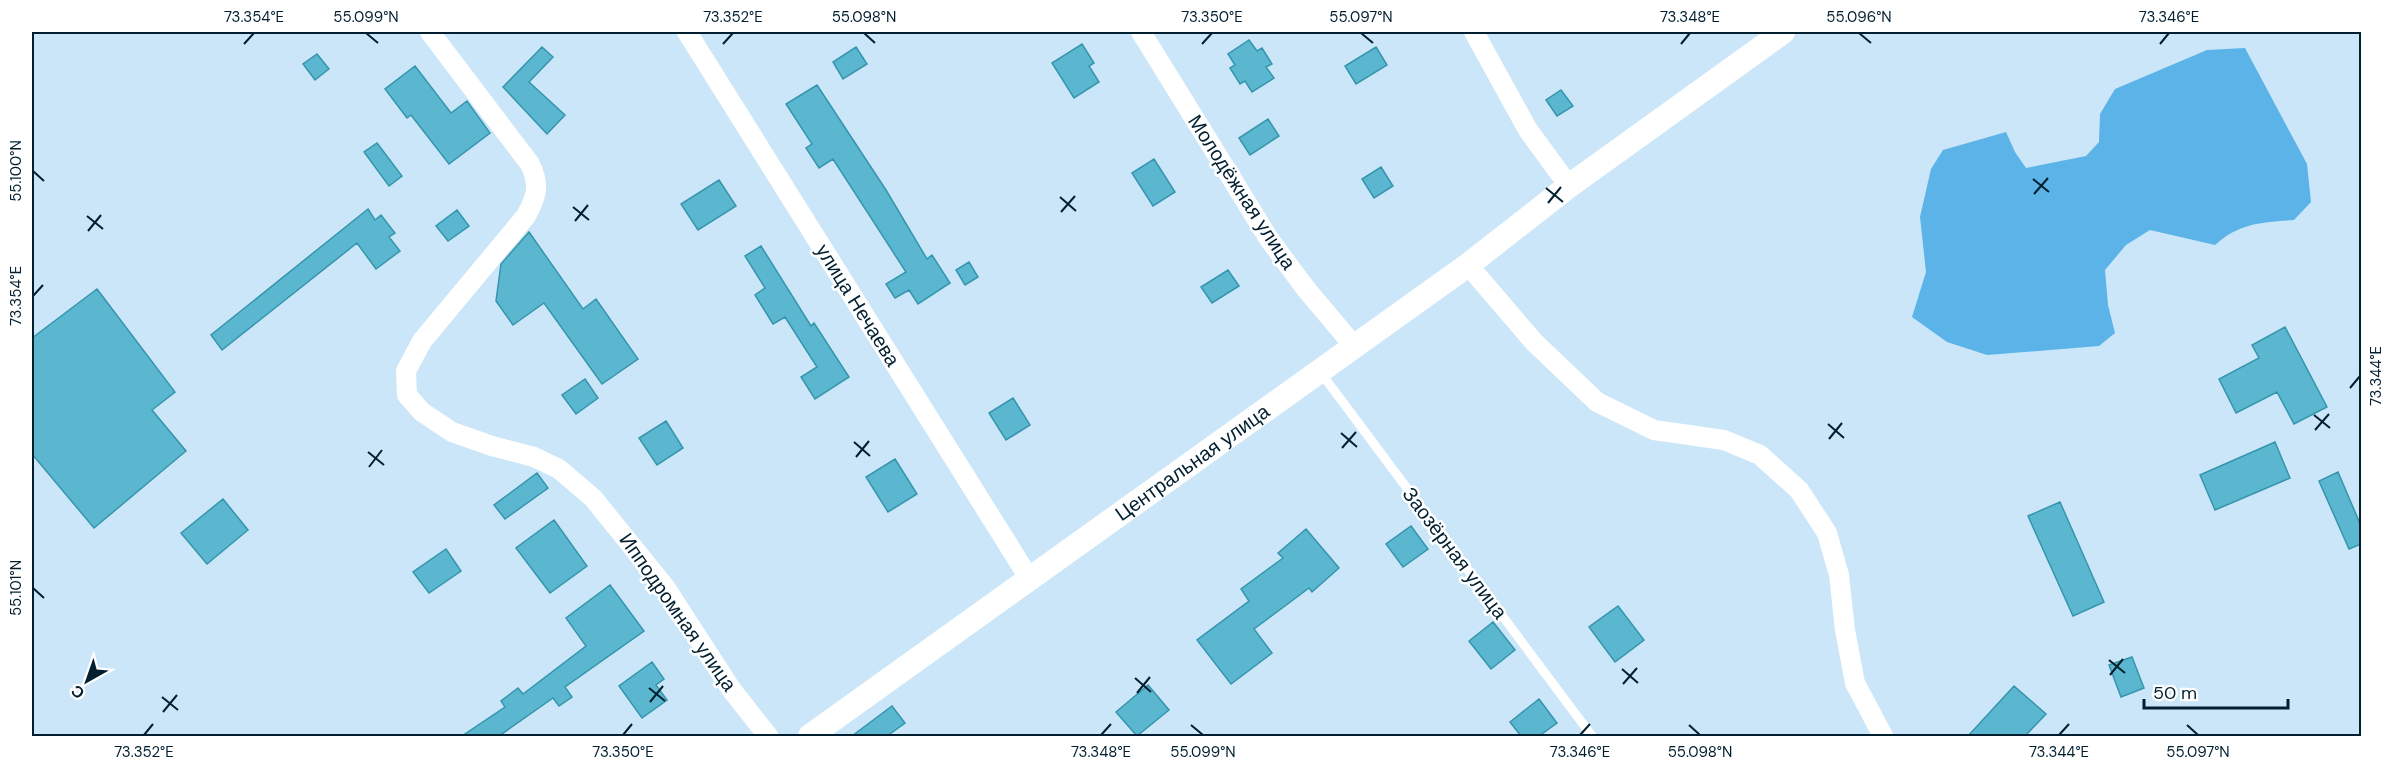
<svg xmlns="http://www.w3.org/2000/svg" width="2393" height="768" font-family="'DM Sans',sans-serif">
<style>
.water{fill:#5bb3e7}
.building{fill:#5bb7cf;stroke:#3595ad;stroke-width:1.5}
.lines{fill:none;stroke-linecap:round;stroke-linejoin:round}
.service{stroke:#fff;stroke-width:9}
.minor{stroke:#fff;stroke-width:20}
.tertiary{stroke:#fff;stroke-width:24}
.ticks{fill:none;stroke:#021f30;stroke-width:2}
.labels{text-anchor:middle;stroke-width:5;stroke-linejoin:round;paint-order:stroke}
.street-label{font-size:20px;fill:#021f30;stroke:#fff}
.neatline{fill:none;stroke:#021f30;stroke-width:2}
.ticks-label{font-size:15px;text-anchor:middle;fill:#021f30}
</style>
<rect width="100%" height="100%" fill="#cbe6f8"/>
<path class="water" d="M2245 48 2307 164 2311 202 2294 220C2262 222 2239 223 2215 245L2150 230 2126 245 2105 270 2108 305 2115 333 2099 346 1987 355 1947 342 1912 317 1926 272 1920 217 1931 169 1943 150 2006 132 2015 152 2026 168 2086 156 2099 142 2100 114 2115 89 2207 50Z"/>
<path class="building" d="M1249 40 1257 51 1262 48 1272 64 1266 67 1274 78 1252 92 1245 81 1240 84 1230 68 1235 65 1228 54Z
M1082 44 1094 63 1089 66 1099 82 1074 98 1052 63Z
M542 47 553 57 529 82 565 115 547 134 503 87Z
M856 47 867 64 843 79 833 62Z
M1376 47 1387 65 1356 84 1345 66Z
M317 54 329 69 315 80 303 64Z
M415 66 451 113 467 101 490 133 449 164 411 115 407 118 385 89Z
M817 85 886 190 927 259 932 255 950 283 918 304 909 290 895 298 886 284 906 272 833 159 819 168 806 148 812 144 786 104Z
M1561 90 1573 106 1557 116 1546 100Z
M1268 119 1279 136 1250 155 1239 138Z
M377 143 402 176 389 186 364 152Z
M1154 159 1175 192 1153 206 1132 173Z
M1381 167 1393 186 1374 198 1362 179Z
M719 180 736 206 698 230 681 204Z
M368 209 375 220 381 215 395 233 389 237 400 251 376 269 357 243 222 350 211 335Z
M457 210 469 226 448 241 436 226Z
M529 232 583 309 596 299 638 359 602 384 544 303 513 325 496 301 501 264Z
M761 246 811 326 814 323 849 377 815 399 801 377 817 367 785 317 773 324 755 295 765 288 745 256Z
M969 262 978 277 965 285 956 270Z
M1228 270 1239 286 1212 303 1201 287Z
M97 289 175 392 152 410 186 451 94 528 32 454V338Z
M2285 327 2327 407 2294 424 2277 392 2236 413 2219 379 2259 358 2252 345Z
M585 379 598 398 576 414 562 395Z
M1013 398 1030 425 1006 440 989 413Z
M666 421 683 448 657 465 639 438Z
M2275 442 2290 478 2215 510 2200 475Z
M895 459 917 494 888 512 866 477Z
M2338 472 2361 526V544L2349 549 2319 481Z
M537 473 548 488 505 519 494 505Z
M223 499 248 530 207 564 181 533Z
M2060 502 2104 602 2073 616 2028 516Z
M554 520 587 566 550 593 516 548Z
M1411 526 1428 549 1403 567 1386 544Z
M1306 529 1339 568 1312 592 1309 588 1254 629 1272 653 1231 684 1197 640 1249 601 1241 589 1283 558 1278 553Z
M446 549 461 571 429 593 413 572Z
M610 585 644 631 565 687 572 697 559 706 553 698 499 736H462L505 707 501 701 518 688 523 694 586 646 566 618Z
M1618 606 1644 640 1615 662 1589 627Z
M1493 622 1515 650 1491 669 1469 641Z
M2132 657 2144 688 2121 697 2109 665Z
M652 662 664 679 656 685 667 700 642 718 619 686Z
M1148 685 1169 710 1137 736 1116 712Z
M2014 686 2046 714 2025 736H1968Z
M1539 699 1557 723 1539 736H1521L1510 722Z
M892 706 905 723 887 736H852Z"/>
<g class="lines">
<path class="service" d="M1321 373 1592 736"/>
<path class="minor" d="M430 32 530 164C540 185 537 196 526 216L422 341 406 371 407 395 422 412 452 432 492 446 534 457 559 469 593 498 665 587 731 689 768 736
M687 32 1029 578
M1141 32 1269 239 1306 289 1354 346
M1474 32 1528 130 1569 186
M1468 265 1534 342 1597 402 1654 430 1724 440 1760 455 1799 490 1827 533 1839 575 1845 630 1855 683 1883 736"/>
<path class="tertiary" id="s1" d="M810 736 1468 265 1569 186 1783 32"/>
</g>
<path class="ticks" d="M366 33 378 43M864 33 875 43M1361 33 1373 43M1859 33 1871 43M244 44 254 33M723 44 733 33M1202 44 1212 33M1681 44 1690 33M2160 44 2169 33M33 171 44 181M2033 179 2049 192M1546 188 1563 202M2034 194 2048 178M1060 197 1076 211M1548 203 1561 187M573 207 589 220M1061 212 1075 196M87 216 103 229M575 221 588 205M88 231 101 215M33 296 43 285M2350 388 2360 376M2314 415 2330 428M1828 424 1844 438M2315 430 2329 414M1341 433 1357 447M1829 439 1842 423M854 442 870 456M1342 448 1356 432M368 452 384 465M856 457 869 441M369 467 382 450M33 588 44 598M2109 660 2125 673M1622 669 1638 683M2110 675 2123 659M1135 678 1151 692M1623 684 1637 668M649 688 665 701M1137 693 1150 677M162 697 178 710M650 702 663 686M163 712 177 695M1191 725 1203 735M1689 725 1700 735M2187 725 2198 735M144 735 153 724M623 735 632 724M1101 735 1111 724M1580 735 1590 724M2059 735 2069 724"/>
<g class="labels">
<g class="street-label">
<text transform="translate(1242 192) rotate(57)" y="7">Молодёжная улица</text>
<text transform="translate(858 305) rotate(58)" y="7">улица Нечаева</text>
<text dy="7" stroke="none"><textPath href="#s1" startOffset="470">Центральная улица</textPath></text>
<text transform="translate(1455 553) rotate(53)" y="7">Заозёрная улица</text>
<text transform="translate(678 612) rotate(55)" y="7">Ипподромная улица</text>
</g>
</g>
<rect width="2393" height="768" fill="none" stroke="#ffffff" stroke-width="66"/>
<g transform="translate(87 681) rotate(220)" stroke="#ffffff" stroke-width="4.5" paint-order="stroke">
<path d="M0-4.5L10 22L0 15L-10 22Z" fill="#021f30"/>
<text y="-9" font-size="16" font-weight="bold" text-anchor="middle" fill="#021f30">С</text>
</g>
<path d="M2144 699v9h144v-9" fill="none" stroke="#021f30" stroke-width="3"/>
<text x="2153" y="699" font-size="18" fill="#021f30" stroke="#ffffff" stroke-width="4.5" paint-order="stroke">50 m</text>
<rect x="33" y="33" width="2327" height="702" class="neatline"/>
<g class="ticks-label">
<text x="254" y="22">73.354°E</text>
<text x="366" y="22">55.099°N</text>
<text x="733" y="22">73.352°E</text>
<text x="864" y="22">55.098°N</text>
<text x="1212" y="22">73.350°E</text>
<text x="1361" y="22">55.097°N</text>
<text x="1690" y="22">73.348°E</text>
<text x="1859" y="22">55.096°N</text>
<text x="2169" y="22">73.346°E</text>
<text transform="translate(16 171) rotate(-90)" y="5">55.100°N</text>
<text transform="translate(16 296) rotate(-90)" y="5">73.354°E</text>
<text transform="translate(2376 376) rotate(-90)" y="5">73.344°E</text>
<text transform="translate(16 588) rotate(-90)" y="5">55.101°N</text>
<text x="144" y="757">73.352°E</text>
<text x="623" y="757">73.350°E</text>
<text x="1101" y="757">73.348°E</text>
<text x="1203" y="757">55.099°N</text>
<text x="1580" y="757">73.346°E</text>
<text x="1700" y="757">55.098°N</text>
<text x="2059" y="757">73.344°E</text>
<text x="2198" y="757">55.097°N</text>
</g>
</svg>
